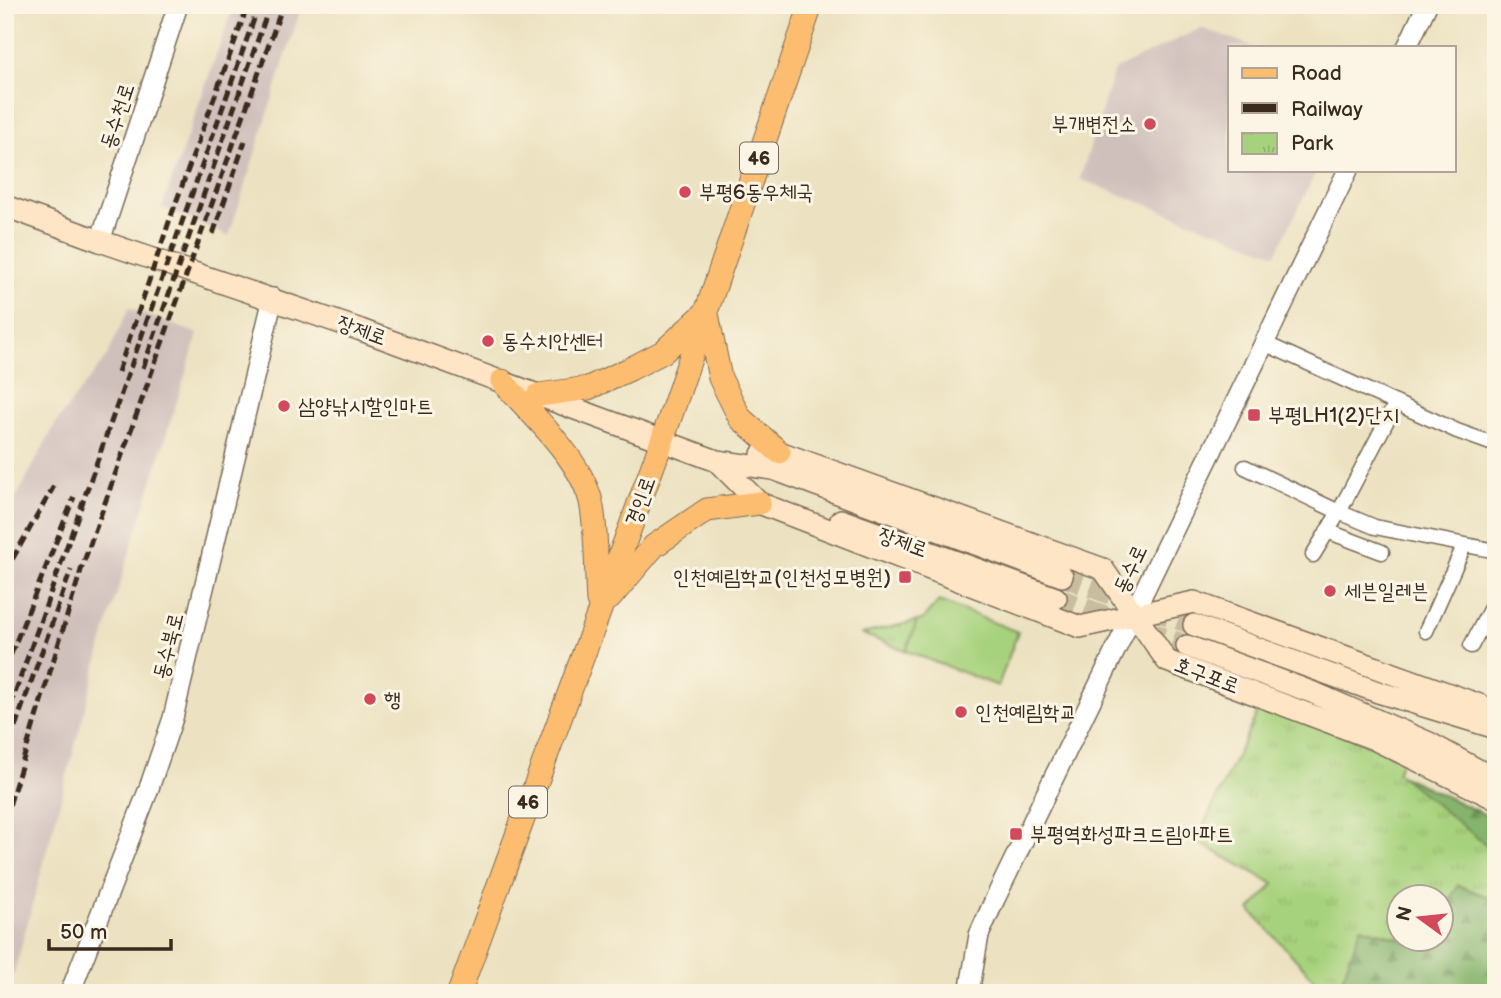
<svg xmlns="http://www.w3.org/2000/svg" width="1501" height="998" font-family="'Balsamiq Sans','Poor Story',sans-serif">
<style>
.industrial{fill:#d0c0bc}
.grass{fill:#a7d27d;stroke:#717e4e;stroke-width:2}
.forest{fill:url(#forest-firs);stroke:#606f45;stroke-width:2}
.park{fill:url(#park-tufts);stroke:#717e4e;stroke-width:2}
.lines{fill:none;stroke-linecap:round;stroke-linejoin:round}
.secondary-tunnel{stroke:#c9bda0;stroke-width:21;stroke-dasharray:21 10;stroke-linecap:butt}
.minor-casing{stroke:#796a57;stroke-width:17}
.tertiary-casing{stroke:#796a57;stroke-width:22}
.secondary-casing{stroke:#796a57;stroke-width:24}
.primary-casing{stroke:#796a57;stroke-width:25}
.minor{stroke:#fff;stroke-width:14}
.tertiary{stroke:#fff;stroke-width:19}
.secondary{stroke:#fee5c5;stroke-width:21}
.primary{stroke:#fdbd6f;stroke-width:23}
.rail{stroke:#3b2a1e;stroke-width:5;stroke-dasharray:10 5;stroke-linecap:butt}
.poi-dot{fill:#d1495b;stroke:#fcf5e5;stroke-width:2.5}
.labels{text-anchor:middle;stroke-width:6;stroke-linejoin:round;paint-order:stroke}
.shield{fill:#fcf5e5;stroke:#75675a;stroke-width:2}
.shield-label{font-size:19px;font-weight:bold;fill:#3b2a1e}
.street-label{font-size:21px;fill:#3b2a1e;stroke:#fcf5e5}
.poi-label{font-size:21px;fill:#3b2a1e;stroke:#fcf5e5;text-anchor:start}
</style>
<defs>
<pattern id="forest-firs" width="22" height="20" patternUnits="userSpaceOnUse" patternTransform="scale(1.75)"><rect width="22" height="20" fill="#85b46c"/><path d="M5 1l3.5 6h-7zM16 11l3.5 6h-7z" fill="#6e9358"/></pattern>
<pattern id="park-tufts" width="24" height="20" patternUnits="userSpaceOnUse" patternTransform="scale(1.75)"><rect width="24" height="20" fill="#a7d27d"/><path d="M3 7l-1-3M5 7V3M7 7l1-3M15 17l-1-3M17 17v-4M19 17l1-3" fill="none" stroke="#91b46c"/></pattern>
</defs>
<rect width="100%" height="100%" fill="#fcf5e5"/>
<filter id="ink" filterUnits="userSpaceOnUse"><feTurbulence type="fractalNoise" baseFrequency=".0143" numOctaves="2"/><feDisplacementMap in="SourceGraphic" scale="14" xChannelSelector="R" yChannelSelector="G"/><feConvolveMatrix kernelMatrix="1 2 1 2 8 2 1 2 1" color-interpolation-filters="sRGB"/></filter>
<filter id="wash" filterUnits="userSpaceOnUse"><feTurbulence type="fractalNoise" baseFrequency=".00686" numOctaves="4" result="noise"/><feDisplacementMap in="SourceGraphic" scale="28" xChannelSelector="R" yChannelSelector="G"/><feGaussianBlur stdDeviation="1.57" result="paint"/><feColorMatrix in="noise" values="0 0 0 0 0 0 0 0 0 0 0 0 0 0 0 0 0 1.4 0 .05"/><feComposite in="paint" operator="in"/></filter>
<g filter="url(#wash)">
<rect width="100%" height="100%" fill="#ece2c1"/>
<path class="industrial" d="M234 5H302L229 236 162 208Z
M1201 28 1255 47H1230V170H1317L1276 254 1080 179 1114 70Z
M129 308 198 334 111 612 15 970 5 993V518L56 423 107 356Z"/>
<path class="grass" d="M939 601 1018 632 998 686 906 651 917 621 922 620Z"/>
<path class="forest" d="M1396 773 1496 820V853Z
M1458 885 1496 900V993H1337L1361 927 1424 946 1428 939H1442V914Z"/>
<path class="park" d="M917 621 906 651 862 634Z
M1263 701 1402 759 1397 773 1496 853V900L1458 885 1442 914V897H1400V938L1361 927 1337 993H1313L1315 980 1250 910 1274 884 1196 841Z"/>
</g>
<g filter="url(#ink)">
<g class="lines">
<path class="secondary-tunnel" d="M1062 576 1194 625
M1056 598 1187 646"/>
<g class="minor-casing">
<path id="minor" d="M1264 343 1457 431 1496 445
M1245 467 1339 512 1396 403
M1327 531 1382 552
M1313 555 1339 512 1375 527 1496 551
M1426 631 1464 546
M1471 646 1496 598"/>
</g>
<g class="tertiary-casing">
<path id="tertiary" d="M1407 47 1427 5
M100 241 178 5
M70 993 148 791 173 718 273 298
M969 993 979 935 995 899 1348 170"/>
</g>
<g class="secondary-casing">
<path id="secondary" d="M5 206 100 241 361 330 717 461 773 469 1062 576
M762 454 779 452 1103 569 1167 661 1374 739 1496 799
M717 461 759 503 1080 627 1194 602 1496 711
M841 520 1056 598
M1194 625 1378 692 1496 728
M1187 646 1314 693 1429 743 1496 780"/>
</g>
<g class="primary-casing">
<path id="primary" d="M707 314 720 378 740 418 779 452
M502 381C531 414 577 455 590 498 597 524 596 572 598 601
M539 395 588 388 630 369 663 352 704 314
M610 598 654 546 707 510 759 503
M459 993 662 441 811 5"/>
</g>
<use href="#minor" class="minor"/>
<use href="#tertiary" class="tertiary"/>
<use href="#secondary" class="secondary"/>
<use href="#primary" class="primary"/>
<path class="rail" d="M213 234 245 141
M143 368 270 5
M118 372 170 219 248 5
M5 572 54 486
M5 669 74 497
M5 721 259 5
M5 755 71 570
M5 819 82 567 283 5"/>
</g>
</g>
<g class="poi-dot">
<circle cx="1150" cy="124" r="7"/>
<circle cx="685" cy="192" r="7"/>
<circle cx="488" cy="341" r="7"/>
<circle cx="284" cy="406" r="7"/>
<rect x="1247" y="408" width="14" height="14" rx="3.5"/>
<rect x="898" y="570" width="14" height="14" rx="3.5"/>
<circle cx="1330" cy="591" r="7"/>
<circle cx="370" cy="699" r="7"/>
<circle cx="961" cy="712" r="7"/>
<rect x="1009" y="827" width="14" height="14" rx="3.5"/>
</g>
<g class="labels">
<g class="shield">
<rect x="740" y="142.5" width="38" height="31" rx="5"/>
<rect x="509" y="786.5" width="38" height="31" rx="5"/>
</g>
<g class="shield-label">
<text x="759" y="165">46</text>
<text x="528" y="809">46</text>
</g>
<g class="street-label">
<text transform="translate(117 116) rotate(-72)" y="7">동수천로</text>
<text transform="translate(362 330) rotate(20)" y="7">장제로</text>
<text transform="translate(640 501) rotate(-70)" y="7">경인로</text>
<text transform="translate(903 542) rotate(20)" y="7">장제로</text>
<text transform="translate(1130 569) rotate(-65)" y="7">동수로</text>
<text transform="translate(168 646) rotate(-76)" y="7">동수북로</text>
<text transform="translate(1207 675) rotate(21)" y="7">호구포로</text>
</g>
<g class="poi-label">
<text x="1136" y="131" text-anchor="end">부개변전소</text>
<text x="699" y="199">부평6동우체국</text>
<text x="502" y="348">동수치안센터</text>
<text x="298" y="413">삼양낚시할인마트</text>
<text x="1268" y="422">부평LH1(2)단지</text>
<text x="891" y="584" text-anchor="end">인천예림학교(인천성모병원)</text>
<text x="1344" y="598">세븐일레븐</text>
<text x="384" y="706">행</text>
<text x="975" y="719">인천예림학교</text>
<text x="1030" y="841">부평역화성파크드림아파트</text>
</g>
</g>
<rect width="1501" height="998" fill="none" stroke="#fcf5e5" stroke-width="28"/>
<rect x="1228" y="46" width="228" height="126" fill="#fcf5e5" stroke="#afa495" stroke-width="2"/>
<rect x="1242" y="68" width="35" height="10" fill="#fdbd6f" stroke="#afa495" stroke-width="2"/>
<text x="1291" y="80" font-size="21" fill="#3b2a1e">Road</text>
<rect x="1242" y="103" width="35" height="10" fill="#3b2a1e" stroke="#afa495" stroke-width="2"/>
<text x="1291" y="116" font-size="21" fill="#3b2a1e">Railway</text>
<rect x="1242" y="133" width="35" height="21" fill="url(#park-tufts)" stroke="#afa495" stroke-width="2"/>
<text x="1291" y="150" font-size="21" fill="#3b2a1e">Park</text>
<g transform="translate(1420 918) rotate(285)"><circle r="33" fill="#fcf5e5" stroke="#afa495" stroke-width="2"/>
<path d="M0-5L12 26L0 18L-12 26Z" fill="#d1495b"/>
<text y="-10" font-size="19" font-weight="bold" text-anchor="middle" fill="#3b2a1e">N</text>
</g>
<path d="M49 939v10h122v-10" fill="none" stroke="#3b2a1e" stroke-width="3.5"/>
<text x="60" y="939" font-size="21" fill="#3b2a1e" stroke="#fcf5e5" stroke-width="5" paint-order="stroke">50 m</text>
</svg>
